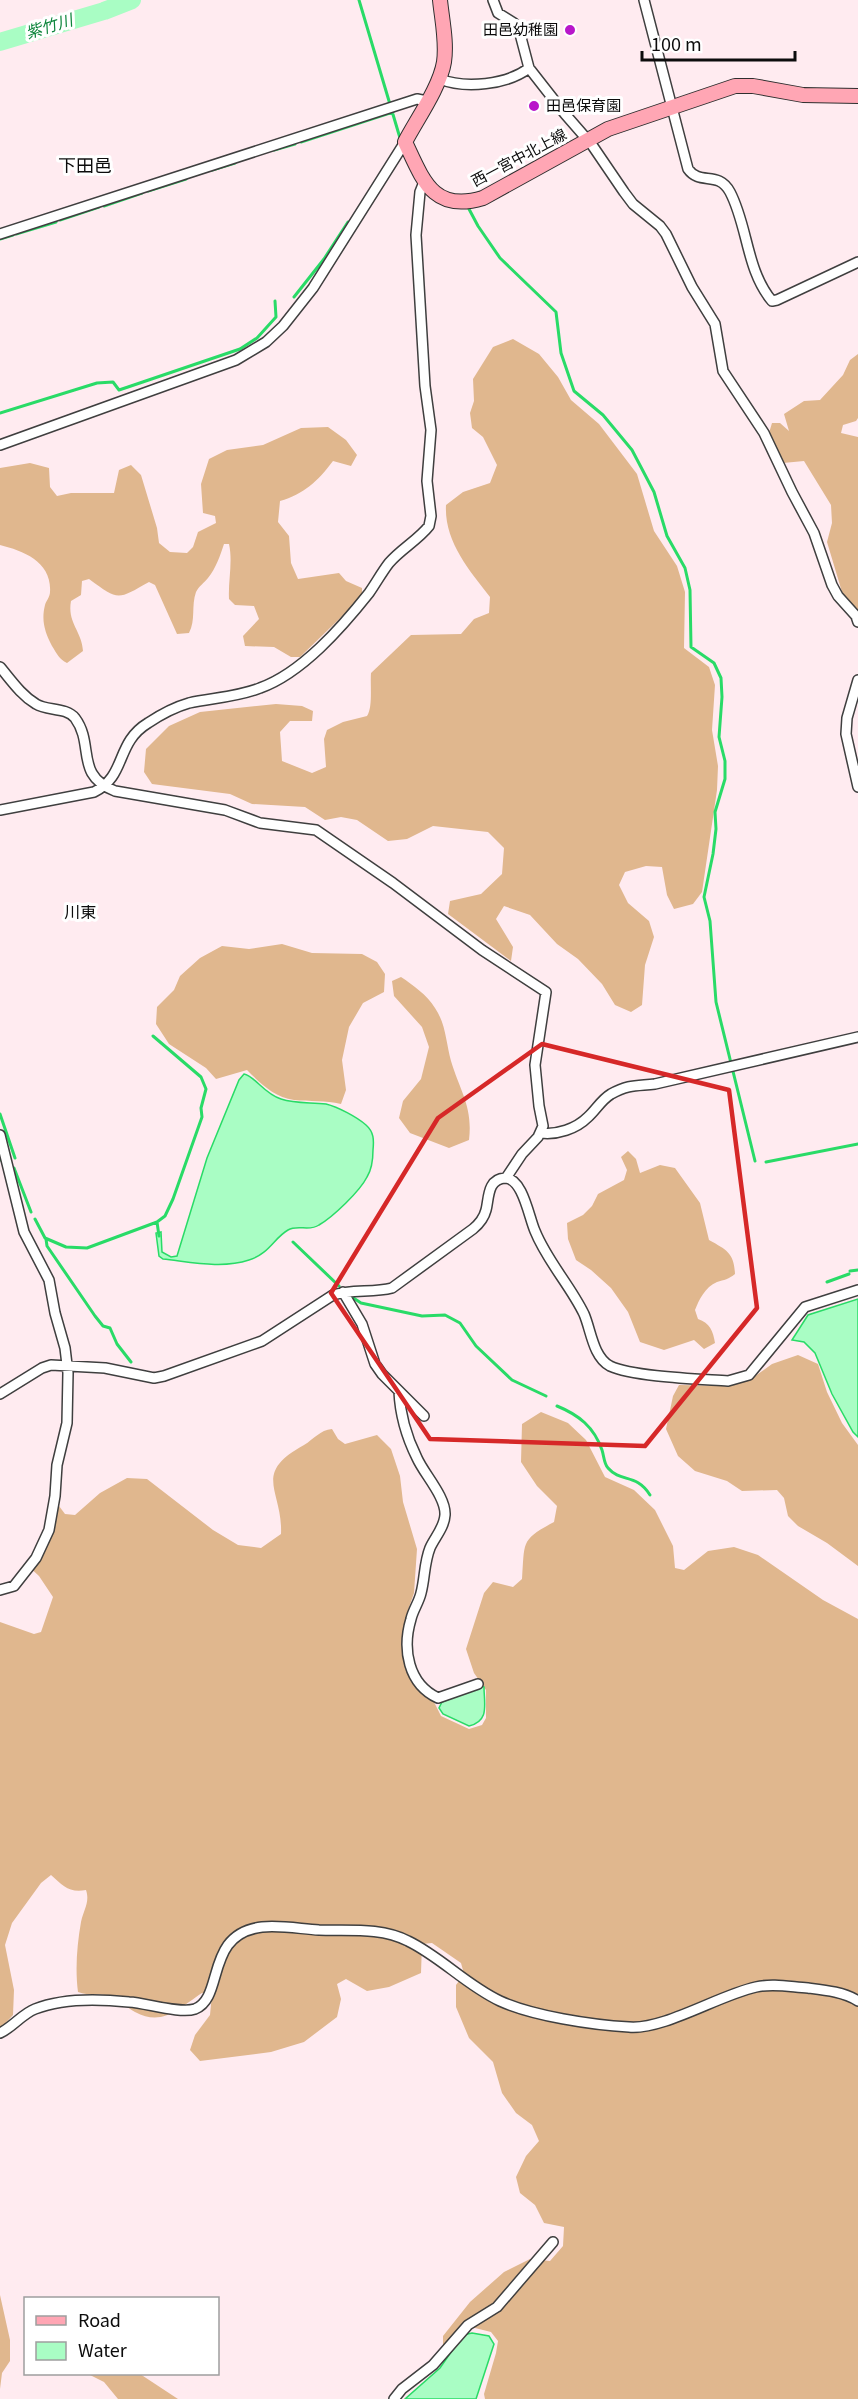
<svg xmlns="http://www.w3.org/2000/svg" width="858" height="2399" font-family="Georgia,'Noto Sans JP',serif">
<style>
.forest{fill:#e0b78e}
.water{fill:#a9fdc4;stroke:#29db67;stroke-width:1.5}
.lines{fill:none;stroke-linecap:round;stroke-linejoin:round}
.stream{stroke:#29db67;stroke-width:3}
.river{stroke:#a9fdc4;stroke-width:18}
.street-casing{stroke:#3f3f3f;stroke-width:12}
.secondary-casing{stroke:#2e2e2e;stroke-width:16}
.street{stroke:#fff;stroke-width:9}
.secondary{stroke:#ffa6b4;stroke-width:14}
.marked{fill:none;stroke:#d62828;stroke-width:4.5;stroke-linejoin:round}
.poi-dot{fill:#b816ca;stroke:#fff;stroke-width:2}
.labels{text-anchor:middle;stroke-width:6;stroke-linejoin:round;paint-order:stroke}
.poi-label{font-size:15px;fill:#0c0c0c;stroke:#fff;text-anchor:end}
.street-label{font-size:15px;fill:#0c0c0c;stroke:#fff}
.water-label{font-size:16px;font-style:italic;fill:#0b843a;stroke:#fff}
.neighbourhood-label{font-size:16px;fill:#0c0c0c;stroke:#fff}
.quarter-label{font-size:18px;fill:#0c0c0c;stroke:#fff}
</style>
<rect width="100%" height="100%" fill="#ffebf0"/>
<path class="forest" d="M513 339 539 354 558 377 571 400 599 424 637 474 654 531 677 566 685 592 684 648 709 667 715 685 712 730 718 766 717 790 702 892 693 904 674 909 667 895 662 867 646 866 625 872 619 885 628 903 649 921 654 937 645 965 642 1005 631 1012 615 1005 602 984 578 959 557 944 530 915 504 906 496 919 513 947 511 961 448 914 450 901 481 894 502 874 504 848 488 832 433 826 407 839 388 841 357 820 341 817 325 820 305 807 252 804 230 794 152 784 144 772 146 749 169 726 200 712 276 704 302 706 313 711 312 721H290L280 732 282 761 312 773 326 767 324 739 327 730 343 722 367 716C373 707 370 685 371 673L411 635 461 634 474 619 489 613 490 597C469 570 444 541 446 505L463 492 490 483 497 465 483 437 472 428 470 413 474 401 473 379 493 347Z
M858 354V418L856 421 843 425 841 433 858 437V611L842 592 827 542 832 523 831 505 804 461 783 463 769 433 772 423H780L789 431 784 414 804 401 820 400 843 375 850 360Z
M328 427 346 440 357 455 351 466 333 461C317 482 304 494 280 501L278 522 289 536 291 563 298 579 339 573 346 581 362 588V597L300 657H291L274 647 245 646 243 636 259 619 254 606 235 605 229 599C228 581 233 562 229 544H224C220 556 216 568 208 578 204 583 199 586 196 592 191 606 196 620 189 633L177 634 155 585 149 582C117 600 119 601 89 579L82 581 81 595 71 601C67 623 82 631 83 651L67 663C59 659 57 654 52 646 45 632 41 621 45 605 46 601 50 597 50 592 52 562 24 551 0 545V468L30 463 49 468 50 487 57 496 71 493H114L119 470 131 465 141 475 157 528 159 543 170 552 187 553 193 547 198 532 216 523 215 516 203 513 201 484 209 459 227 450 263 445 301 428Z
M282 944 312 953 362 954 377 962 385 974 384 992 363 1003 349 1027 342 1060 346 1090 341 1104C325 1100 310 1102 294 1100 274 1097 260 1083 247 1070L216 1079 206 1068 169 1044 156 1024 157 1007 174 990 180 976 200 958 222 946 249 949Z
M401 977C413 985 427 995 435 1008 446 1024 446 1043 451 1061 460 1091 473 1107 469 1140L449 1148 410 1133 399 1118 403 1101 421 1079 429 1047 422 1027 394 996 392 981Z
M628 1151 636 1159 640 1173 660 1165 675 1168 700 1203 709 1240C727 1250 734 1253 735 1274 729 1279 724 1280 717 1282 705 1287 699 1300 695 1310L698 1319C710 1323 713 1331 715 1343L704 1349 694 1340 664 1350 640 1342 628 1312 611 1288 591 1270 576 1260 568 1239 567 1223 583 1215 592 1206 598 1194 624 1180 627 1170 621 1157Z
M798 1355 818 1364 827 1392 842 1423 858 1445V1566L827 1543 798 1526 788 1516 784 1498 777 1490 742 1491 727 1481 695 1471 678 1456 666 1429 673 1396 679 1385 729 1386 751 1379 772 1364Z
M541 1412 568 1423 586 1440 605 1477 634 1490 655 1510 673 1546 675 1568 684 1570 708 1551 734 1547 758 1555 823 1600 858 1619V2399H485L484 2394 496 2353 498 2341 491 2332 471 2327 443 2349V2336L470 2302 504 2272 530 2259 550 2261 563 2246 564 2227 544 2223 535 2205 520 2193 516 2177 526 2156 539 2141 532 2125 516 2113 502 2093 493 2062 469 2038 456 2007V1985L464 1974 461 1963 432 1943 422 1944 421 1973 389 1987 367 1991 346 1979 337 1984 341 1999 337 2017 304 2042 271 2052 200 2061 190 2050 195 2035 210 2015 212 1994 202 1993C179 2008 163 2027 135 2012 127 2008 119 1999 111 1996 101 1993 89 1996 78 1992 75 1969 77 1945 81 1922 84 1909 90 1902 86 1890 69 1893 63 1886 51 1875L41 1883 12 1923 5 1945 14 1990 13 2015 0 2029V1622L34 1634 41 1632 53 1597 39 1576 27 1565 41 1540 48 1512 59 1506 65 1514 75 1515 100 1493 127 1478 147 1479 213 1530 238 1545 261 1548 281 1534C283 1490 251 1474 304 1445 314 1439 320 1430 332 1429L338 1439 345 1444 377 1435 391 1449 400 1476 403 1502 417 1549 414 1593 407 1613 403 1642 406 1666 413 1684 433 1700 441 1716 469 1729 482 1725 486 1718V1690L474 1673 466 1649 484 1593 493 1582 513 1587 522 1579C525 1542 520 1540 554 1522L557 1506 537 1486 521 1462 522 1424Z
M0 2295 10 2340V2361L2 2373 0 2389Z
M88 2374H140L178 2399H118L104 2382Z"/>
<path class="water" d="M244 1074C255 1076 264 1094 281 1099 296 1104 311 1102 326 1104 338 1107 357 1117 366 1125 374 1132 374 1140 373 1150 373 1159 372 1169 367 1177 360 1191 333 1217 319 1225 309 1232 298 1224 288 1230 274 1238 269 1254 249 1260 222 1269 191 1262 163 1259L159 1256 156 1233 161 1232 162 1252 171 1257 177 1256 207 1158 239 1080Z
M858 1299V1437L853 1432 832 1394 815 1353 804 1342 792 1340 808 1315Z
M481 1686 484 1687C484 1704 490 1721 469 1726L443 1714 439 1708 442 1702Z
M472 2333 489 2336 494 2344 476 2399H405L440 2368 463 2335Z"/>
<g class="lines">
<path class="stream" d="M359 0 400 138
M301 142 393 112
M274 150 295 144
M212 170 235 163
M148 191 186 179
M104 206 142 193
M469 209 478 226 500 258 556 312 561 353 574 391 603 415 632 450 654 492 667 536 685 568 690 590 691 647 714 663 721 678 722 697 719 737 725 761V779L715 812 716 829 713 854 704 897 710 921 716 1002 755 1161
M60 220 99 207
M16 234 56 222
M0 239 13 235
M294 297 324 259 348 222
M0 413 97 383 113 382 119 390 128 387 240 349 257 338 276 317 275 301
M0 1114 15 1158
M0 1155V1160
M766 1162 858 1144
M14 1168 31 1212
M35 1219 45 1238 66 1247 87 1248 157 1222 165 1216 173 1199 202 1117 201 1108 206 1089 201 1077 153 1036
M157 1222 159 1236
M46 1239 47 1246 95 1316 103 1326 110 1328 117 1344 131 1362
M293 1242 339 1286
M850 1271 858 1270
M827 1282 849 1274
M352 1297 361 1303 422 1316 445 1315 460 1323 476 1346 512 1380 546 1396
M557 1406C579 1415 594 1427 602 1450 604 1456 604 1464 608 1468 621 1483 636 1473 650 1495"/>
<path class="river" d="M0 42 104 11 132 0"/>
<g class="street-casing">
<path id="street" d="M493 0 498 13 514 23 519 30 529 68 565 114 592 145 624 192 633 204 660 226 666 234 692 287 715 324 723 371 764 433 792 492 814 533 832 585 838 596 856 616 858 622
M644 0 688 169C700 186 718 170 730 192 748 226 746 270 772 301L777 300 858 262
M440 79C465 89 507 85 529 68
M0 234 417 99 427 101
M0 445 236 360 266 342 283 326 313 288 405 142
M0 667C11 680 21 695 36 704 47 711 66 707 75 718 95 745 74 775 115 791L225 810 260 823 316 830 393 883 482 950 546 992 535 1065 539 1106 543 1126 538 1137 522 1154 506 1178
M858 680 847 718 846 734 858 787
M0 810 94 792C127 776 115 743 148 723 160 715 175 707 189 703 212 698 238 697 260 688 302 673 342 627 369 593 376 583 382 572 389 563 401 549 418 540 429 526L431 516 427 481 431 430 425 386 416 235 420 192 424 182
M541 1133C557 1135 576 1129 588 1117 596 1110 601 1100 611 1094 629 1084 637 1086 655 1084L858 1037
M0 1135 24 1232 49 1280 55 1313 65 1348 68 1373 67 1423 57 1465 55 1496 49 1530 36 1558 14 1586 0 1590
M343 1292 362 1324 375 1364 382 1374 424 1416
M399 1391C400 1415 406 1436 417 1458 424 1474 446 1497 445 1515 444 1528 435 1537 430 1548 424 1563 425 1578 421 1593 419 1602 413 1610 411 1619 402 1649 408 1684 438 1698L478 1684
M0 1394 42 1368 51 1365 105 1368 154 1378 164 1376 262 1341 333 1295C352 1289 373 1293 392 1288L473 1229C479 1224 484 1218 486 1210 489 1199 487 1179 505 1178 523 1178 529 1218 535 1231 547 1261 570 1285 584 1314 591 1330 593 1357 610 1366 634 1377 700 1379 728 1381L749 1375 805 1307 858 1290
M0 2033C13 2027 22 2014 35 2009 62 1998 101 1999 129 2002 146 2003 180 2014 195 2009 225 1997 204 1934 262 1927 281 1925 301 1929 319 1930 349 1931 381 1927 408 1941 441 1957 466 1985 500 2001 533 2016 592 2025 629 2027 664 2030 719 1995 756 1987 773 1983 791 1987 808 1988 824 1990 844 1992 858 2001
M394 2399 402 2389 433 2365 468 2325 497 2307 553 2242"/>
</g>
<g class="secondary-casing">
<path id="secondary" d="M440 0C442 20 447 42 444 62 440 87 417 119 405 142 423 180 433 213 483 198L608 129 735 86H753L803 95 858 96"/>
</g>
<use href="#street" class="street"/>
<use href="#secondary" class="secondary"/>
</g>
<path class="marked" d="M542 1044 729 1090 757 1308 645 1446 430 1439 331 1293 438 1118Z"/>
<g class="poi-dot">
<circle cx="570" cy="30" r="6"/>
<circle cx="534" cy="106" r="6"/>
</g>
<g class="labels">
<g class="poi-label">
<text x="558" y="35">田邑幼稚園</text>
<text x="546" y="111" text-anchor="start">田邑保育園</text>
</g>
<g class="street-label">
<text transform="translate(519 158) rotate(-28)" y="5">西一宮中北上線</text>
</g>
<g class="water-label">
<text transform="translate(49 26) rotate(-17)" y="6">紫竹川</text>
</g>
<g class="neighbourhood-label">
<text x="80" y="918">川東</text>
</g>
<g class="quarter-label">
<text x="85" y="172">下田邑</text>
</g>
</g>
<rect x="24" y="2297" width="195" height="78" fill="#ffffff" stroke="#9e9e9e" stroke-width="1.5"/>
<rect x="36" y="2316" width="30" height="9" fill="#ffa6b4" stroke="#9e9e9e" stroke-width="1.5"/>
<text x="78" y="2327" font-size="18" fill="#0c0c0c">Road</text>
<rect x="36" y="2342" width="30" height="18" fill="#a9fdc4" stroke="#9e9e9e" stroke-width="1.5"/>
<text x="78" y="2357" font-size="18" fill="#0c0c0c">Water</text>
<path d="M642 51v9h153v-9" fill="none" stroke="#0c0c0c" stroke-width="3"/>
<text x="651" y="51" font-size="18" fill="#0c0c0c" stroke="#ffffff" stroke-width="4.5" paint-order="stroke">100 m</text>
</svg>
